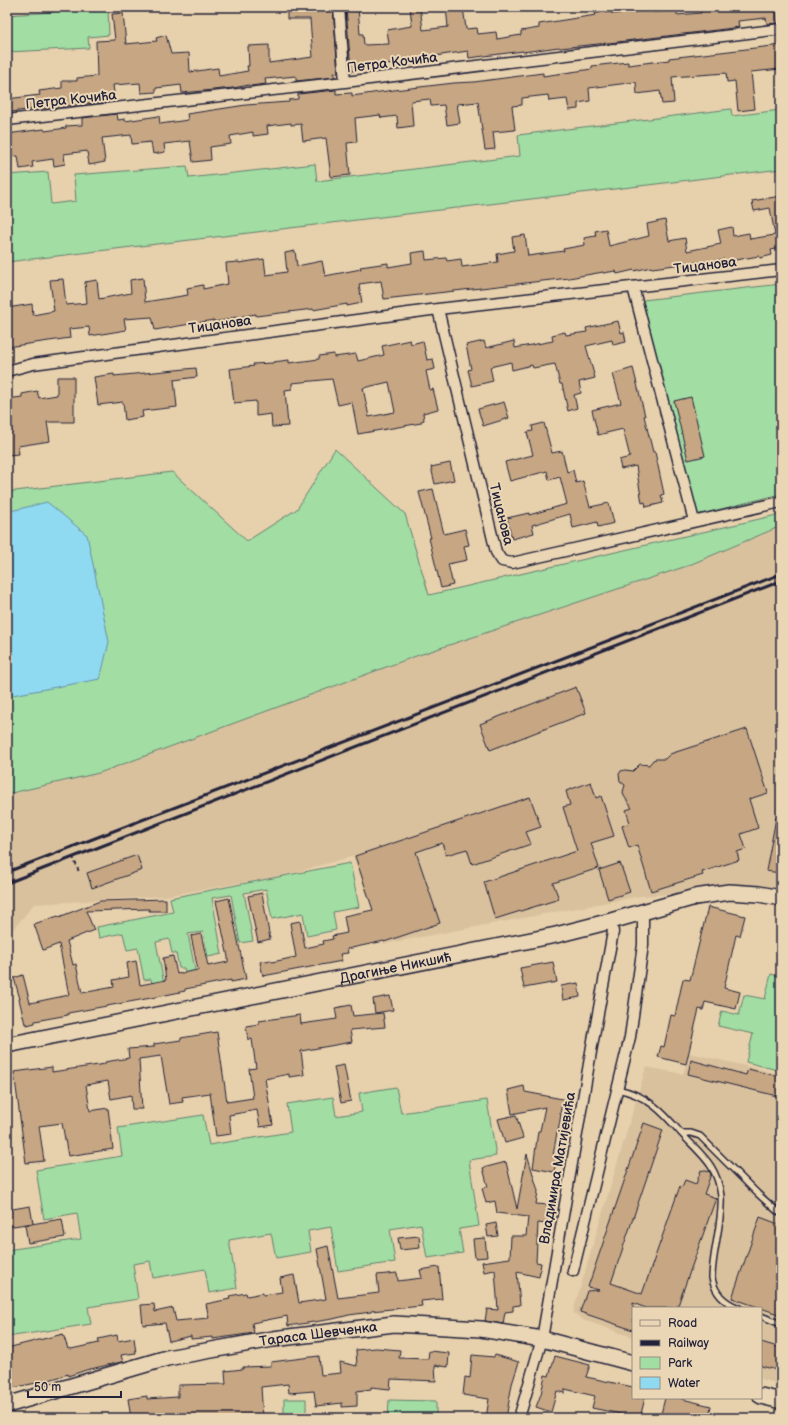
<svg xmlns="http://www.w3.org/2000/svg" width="788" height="1425" font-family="'Balsamiq Sans',sans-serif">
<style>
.built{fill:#d9c19e}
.green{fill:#a2dda3;stroke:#62806f}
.water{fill:#90daf1;stroke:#6490a8}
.building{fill:#c7a783;stroke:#22223b;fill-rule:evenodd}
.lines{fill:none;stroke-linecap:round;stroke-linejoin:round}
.lane-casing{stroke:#22223b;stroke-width:8}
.street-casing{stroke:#22223b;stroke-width:13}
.secondary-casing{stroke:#22223b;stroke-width:18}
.path{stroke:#22223b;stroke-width:2;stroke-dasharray:3 3;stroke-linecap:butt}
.lane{stroke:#ead6b4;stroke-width:5}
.street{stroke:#ead6b4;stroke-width:10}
.secondary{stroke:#ead6b4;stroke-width:15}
.rail{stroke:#22223b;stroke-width:3}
.labels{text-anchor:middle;stroke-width:4;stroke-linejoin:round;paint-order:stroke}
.street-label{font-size:14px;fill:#22223b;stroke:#ead6b4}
</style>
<rect width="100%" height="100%" fill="#e7d0ac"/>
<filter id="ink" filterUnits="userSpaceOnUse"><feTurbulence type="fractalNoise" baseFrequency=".025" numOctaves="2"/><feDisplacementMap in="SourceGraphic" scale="8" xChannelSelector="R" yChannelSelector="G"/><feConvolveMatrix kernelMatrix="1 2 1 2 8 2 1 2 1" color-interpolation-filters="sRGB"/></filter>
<g filter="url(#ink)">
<path class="built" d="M781 526V886L641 896 384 944 353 856 301 871 276 877 165 896 34 904 7 937V794L99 773 416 656 687 566Z
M689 1053 781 1074V1385L761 1379V1308H633V1337L583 1320 573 1312 646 1067 683 1074Z"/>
<path class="green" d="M54 7H108L109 35 88 37 89 48 7 52V15L54 12Z
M731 109 732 116 781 110V169L7 262V175L48 172 51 204 76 201 74 175 187 166 189 178 315 164 317 181 520 156 518 135Z
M781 284V494L693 516 643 300Z
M335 449 405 514 429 595 781 514V526L687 566 416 656 99 773 7 794V492L172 472 247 541 297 509Z
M350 863 359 907 333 912 336 930 307 936 303 913 272 919 266 889 244 893 253 941 240 943 231 895 212 898 222 954 208 957 203 932 188 934 198 985 188 986 184 968H179L176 953H172L169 939 156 942 166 994 155 997 151 979 144 980 138 948 127 950 123 933 99 938 97 927 173 912 170 898Z
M771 974 781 977V1071L746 1062 753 1034 718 1026 722 1011 739 1015 744 995 765 999Z
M396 1087 401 1113 487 1100 496 1156 469 1160 479 1226 459 1229 463 1253 427 1258 421 1224 390 1229 395 1262 338 1271 331 1227 308 1231 311 1252 276 1258 271 1233 229 1240 237 1288 209 1293 205 1269 153 1278 150 1261 133 1264 138 1299 88 1307 91 1324 7 1337V1289L11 1288 7 1261V1250L81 1239 77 1213 44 1219 36 1170 122 1156 118 1128 203 1115 209 1145 291 1132 287 1104 333 1097 336 1116 362 1112 359 1093Z
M284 1399H306V1415L353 1416V1418H284Z
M389 1400 436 1401V1418H388Z"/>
<path class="water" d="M47 502 87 535 109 642 100 679 7 696V512Z"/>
<path class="building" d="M287 7H333L338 73H334L335 77 296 81V76L265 79 266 84 250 86 249 85 233 88 182 93 181 85 156 88V92L141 93 140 83 113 85 115 101 18 111 7 113V99L40 95 39 91 62 88V81H77V78L97 76 96 41 115 40 112 14 123 13 126 44 157 41 156 38 166 35 171 54 189 53 190 72 218 68 219 76 248 71 247 66H249L248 46 269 45V63L313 57 310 19H287Z
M346 7H358L360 34H363L364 45 389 44 387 30 412 26 410 7H420L423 30 448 27 446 7H463L466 29 477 28 478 34 496 32 497 39 521 35V31L539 28V24L596 15 595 13 611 12 612 14 636 12V8L652 7 653 12 677 11V15L701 13 700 7H776L777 23 767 24 766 18 738 21 739 27 725 29 617 42 560 48 559 47 523 52V51L469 58 468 51 435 56V60L399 66V64L367 66V70L351 71Z
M781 45V69L751 72 755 109 738 111 735 81 727 82 726 73 672 77 674 103 662 104 660 91 637 94 636 82 589 88 590 101 578 103V109L569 110 567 99 549 101 548 95 522 98V105L512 106 515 130 493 132 495 149 485 150 478 102 457 104 460 123 447 125 444 105 431 106 430 99 411 101 413 126 398 128 397 116 381 118 380 115 355 118 357 142 347 143 350 175 331 177 326 138 303 141 301 124 291 125V123L267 126 268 134 253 136V132L230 136 231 144 210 147 211 160 193 162 190 141 164 144 165 152 153 154 151 142 132 144 131 135 102 138 105 162 89 165 87 151 64 154 65 164 54 166 53 159 32 162 33 167 20 169 18 156 7 157V134L44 129 45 131 66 128V126L82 125V118L117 114 118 120 125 119V121L159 116 160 124 188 120 187 114 246 105 289 102V100L298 99V94L336 90V94L352 93V96L394 90 454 83 474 82 543 73V76L592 69V66L628 62V65L669 60V58Z
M781 196V248L771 250 772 255 760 258 759 256 724 262V259L698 264V262L652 268 651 267 634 271V270L617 274 616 271 603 273V272L569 278 384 299 381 281 359 284 362 303 347 306V304L313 310V309L256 316V314L231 318 232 319 214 322V320L155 330 152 317 124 319 126 330 90 336 89 327 69 329 70 338 7 347V308L32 304 33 315 54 311 50 280 63 279 66 305 87 303 85 282 97 280 99 299 131 293 130 280 143 278 145 302 188 295 187 288 203 285V289L228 284 226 263 239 262V263L264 259 266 275 287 272 285 253 295 251 297 266 322 261 325 276 361 269 360 267 388 263V267L412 263 411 253 425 251 426 260 446 258 447 261 461 259 462 267 498 262 497 254 514 251 512 237 525 235 528 256 564 251 563 249 585 245 584 238 596 236 595 231 606 229 609 246 649 236 647 224 665 220 669 241 685 238 687 251 721 244 718 230 732 227 733 236 749 233 750 239 775 235 770 208 754 211 752 201Z
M618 321 621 333 624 332 626 342 613 345 612 340 586 346 595 378 579 382 581 393 574 395 577 408 568 411 562 384H560L555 364 533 368 532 365 512 370 511 362 490 367 493 381 472 386 468 370 471 369 466 345 484 341 486 348 514 341 515 348 553 341 552 335 565 332 566 335 587 332 586 328Z
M410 340 411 344 423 341 427 360 433 359 435 369 426 371 430 390 433 389 438 409 423 413 424 420 421 421V423L358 434 352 402 338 405 332 379 292 383V389L285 390 288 426 272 427 271 414 256 416V401L234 403 230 369 254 366 253 364 273 363V362L289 360V363L319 359V356L334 354V357L356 354 358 361 384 355 382 346ZM389 382 395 412 369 417 363 388Z
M196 368 197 377 174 380 177 407 142 411 143 417 125 420 123 402 98 405 94 377 114 374V376Z
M633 368 645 416H644L653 452H655L664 494 661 495 663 503 646 507 645 502 642 503 636 466 621 469 619 460 630 457 623 429 598 435 592 410 621 403 613 374Z
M57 377H74V422H47L50 441 18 446 19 454 8 455 7 399 22 397V394L37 391 39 398 57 395Z
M691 397 705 456 688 460 674 401Z
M504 402 509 418 483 426 478 409Z
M544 423 552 453 562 451 567 472 573 470 576 483 583 481 590 507 609 503 614 523 598 527 597 522 573 528 570 514 532 525 534 533 512 539 507 518 529 513V515L567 504 560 477 549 480 547 471 510 481 505 462 533 455 527 432 533 431 532 426Z
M450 463 454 480 435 484 431 467Z
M433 489 444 534 465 529 469 545 464 546 467 560 448 564 453 585 441 588 429 538H431L419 492Z
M576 687 586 713 490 750 480 724Z
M747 729 768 793 749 799 758 828 741 834 746 849 737 852 739 860 702 872 703 875 651 891 637 845 629 848 622 826 630 823 626 810 632 808 624 796 623 792 625 785 620 781 619 774 621 771 625 770 633 771 640 764 649 765 653 760 656 759H665L670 754Z
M591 782 596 798 601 796 614 836 591 843 599 868 553 883 559 899 495 919 484 882 577 851 563 807 570 805 566 791Z
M530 797 541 827 526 832 531 844 472 864 467 849 446 855 442 843 416 852 440 923 384 942V941L347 949 348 953 340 954 342 961 263 976 260 962 271 960 272 962 296 957 290 923 300 921 305 948 324 944 323 941 333 939 332 936 347 933 344 916 373 910 355 856Z
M776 818H781V873L766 871Z
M137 855 142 870 92 888 87 873Z
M620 863 630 892 608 899 599 870Z
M262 893 270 939 258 942 248 896Z
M229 898 246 979 231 982V980L185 989V991L151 998 68 1013V1015L35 1021V1023L27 1025V1023L25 1024 19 999H20L14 978 23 975 30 1003 69 995 59 944 43 950 34 924 58 916 59 917 100 901 166 899V911H149V909L86 911 94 930 67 941 73 965 76 964 82 993 114 987 113 980 129 977 127 963 136 961 140 985 166 980 163 958 173 956 177 974 198 970 191 936 201 934 208 966 228 962V957L216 901Z
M708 907 745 916 740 936 736 935 724 988 740 992 736 1009 705 1002 703 1010 699 1009 686 1064 658 1057 661 1046 664 1047 671 1015 675 1016 683 979 690 980Z
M553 962 557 982 524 988 520 968Z
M578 983 580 997 563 1000 561 986Z
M390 996 393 1010 375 1013 373 999Z
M351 1005 353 1016 383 1013 385 1027 350 1030 352 1042 301 1051 304 1075 289 1077V1074L265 1079 273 1125 260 1127 257 1110 229 1115 231 1134 216 1136 210 1093 182 1097 183 1102 169 1104 161 1056 139 1059 142 1109H132L131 1095 111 1099 108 1081 86 1085 90 1111 108 1108 113 1149 68 1156 62 1123 39 1126 44 1161 26 1163 14 1072 52 1067V1072L105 1064V1062L129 1058 128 1049 154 1047V1044L181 1040V1038L217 1032 227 1102 253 1098 249 1069 256 1068 252 1039 248 1040 246 1026 259 1024V1021L300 1015 301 1024 337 1019 335 1008Z
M691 1060 746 1075 748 1069 781 1077V1097L688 1074Z
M344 1065 351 1101 341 1103 334 1067Z
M524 1086 525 1092 573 1101 562 1103 560 1114H561L558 1132H557L553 1156 557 1157 554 1172 533 1168 538 1131H540L545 1107 512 1114 508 1090Z
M516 1115 523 1138 505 1143 498 1119Z
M644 1123 663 1130 611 1283 642 1294 680 1186 682 1187 685 1180 696 1184 701 1170 710 1172 711 1174 704 1194 716 1198 677 1308H646L633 1303V1330L580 1312 587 1291 599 1290 588 1287Z
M527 1154 538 1191 536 1204 549 1205 546 1224 538 1223 536 1262 541 1263 539 1277 517 1272 520 1305 513 1306V1311L505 1312 503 1324 485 1321 487 1309 498 1310 495 1270 484 1272 482 1262 510 1258 511 1236H526L528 1217 497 1213 495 1201 486 1203 482 1188 488 1187 483 1168 506 1162 517 1209Z
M30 1206 33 1223 7 1227V1210Z
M760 1217 781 1225V1315L732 1298Z
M62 1219 65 1237 28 1243 25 1225Z
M496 1223 498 1236 488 1237 486 1225Z
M419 1236 420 1248 400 1250 398 1238Z
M485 1238 487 1257 475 1258 473 1239Z
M328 1246 338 1298 379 1293 377 1275 397 1273 398 1281 422 1278 420 1270 439 1267 442 1299 421 1301 422 1306 371 1311V1312L349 1315 333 1319 288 1326 287 1316 252 1323 254 1333 213 1339V1337L191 1339V1336L169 1341 165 1323 143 1325 141 1305 154 1304 155 1312 173 1308 176 1321 209 1318 206 1304 230 1299 229 1296 246 1293 247 1296 263 1293V1295L282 1292 280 1278 294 1275 299 1303 326 1299 317 1249Z
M63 1334 68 1349 70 1348 71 1349 99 1343 98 1339 117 1335 118 1341 134 1338 136 1353 121 1355 123 1362H121L86 1370 68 1376V1374L46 1381 7 1389V1348Z
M761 1342 781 1348V1371L761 1366Z
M376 1348 400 1350 399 1358 428 1359 429 1351 449 1353 448 1367 435 1365 436 1381 391 1379 390 1389 371 1387V1389L357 1391V1406L342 1407V1403L316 1406 314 1391 289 1393 288 1384 261 1387 263 1418H131L128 1399 147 1396V1399L178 1397V1385L226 1384 225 1371 243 1369V1367L271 1366V1362L319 1356 321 1375 341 1373 340 1362 357 1366 356 1350Z
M472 1355 494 1357 495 1355 519 1362 512 1384 506 1418H486L489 1399 463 1395 465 1377 470 1378Z
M555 1356 590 1365 586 1377 633 1387V1398H645L640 1418 592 1408 595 1396 565 1389V1393L557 1391 551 1412 536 1407 541 1394 545 1375 549 1376Z
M665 1398H678L711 1406 709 1416 700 1414 699 1418H660Z"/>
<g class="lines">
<g class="lane-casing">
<path id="lane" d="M617 1089C647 1095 662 1111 681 1133 701 1155 717 1164 721 1196 723 1222 712 1252 712 1278 715 1294 724 1302 739 1308
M681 1133H691L700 1136 758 1194 777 1211 781 1213
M761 1316 781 1324"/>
</g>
<g class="street-casing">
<path id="street" d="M339 7 345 82
M7 120 345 82 781 29
M633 287 694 521
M438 309 496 552 502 561 512 563 781 502
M7 371 33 364 438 309 781 270
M573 1271 630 1037 643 945V912
M519 1418 542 1339 592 1046 613 932 611 921"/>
</g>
<g class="secondary-casing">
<g id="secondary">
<path id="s1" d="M7 1045 556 935 611 921 695 897 729 892 759 894 781 898"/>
<path d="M761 1396 781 1401"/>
<path id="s2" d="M7 1405 167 1358 273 1339 394 1324 481 1329 542 1339 633 1363"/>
</g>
</g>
<path class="path" d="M73 857 79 872"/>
<use href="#lane" class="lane"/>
<use href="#street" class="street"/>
<use href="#secondary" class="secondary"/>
<path class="rail" d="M7 872 781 574
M7 883 781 581"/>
</g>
</g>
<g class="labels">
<g class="street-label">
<text transform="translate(392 62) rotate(-7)" y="5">Петра Кочића</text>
<text transform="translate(71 99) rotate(-6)" y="5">Петра Кочића</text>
<text transform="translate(705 265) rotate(-7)" y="5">Тицанова</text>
<text transform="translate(220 324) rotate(-8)" y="5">Тицанова</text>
<text transform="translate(502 514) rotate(76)" y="5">Тицанова</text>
<text dy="5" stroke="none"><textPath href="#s1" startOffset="396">Драгиње Никшић</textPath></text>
<text transform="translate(557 1168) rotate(-80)" y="5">Владимира Матијевића</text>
<text dy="5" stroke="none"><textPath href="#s2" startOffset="320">Тараса Шевченка</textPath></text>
</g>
</g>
<rect width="788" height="1425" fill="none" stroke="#ead6b4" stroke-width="24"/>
<rect x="12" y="12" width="764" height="1401" fill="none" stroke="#22223b" stroke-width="1.5" filter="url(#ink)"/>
<rect x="632" y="1307" width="130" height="92" fill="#ead6b4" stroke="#9a8e84"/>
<rect x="640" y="1320" width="20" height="6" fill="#ead6b4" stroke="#9a8e84"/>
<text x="668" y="1327" font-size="12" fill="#22223b">Road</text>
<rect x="640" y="1340" width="20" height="6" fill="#22223b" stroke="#9a8e84"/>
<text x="668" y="1347" font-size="12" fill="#22223b">Railway</text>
<rect x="640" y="1357" width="20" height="12" fill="#a2dda3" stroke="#9a8e84"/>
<text x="668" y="1367" font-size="12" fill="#22223b">Park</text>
<rect x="640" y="1377" width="20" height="12" fill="#90daf1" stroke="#9a8e84"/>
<text x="668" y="1387" font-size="12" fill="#22223b">Water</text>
<path d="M28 1391v6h93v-6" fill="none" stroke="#22223b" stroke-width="2"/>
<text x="34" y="1391" font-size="12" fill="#22223b" stroke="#ead6b4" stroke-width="3" paint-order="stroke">50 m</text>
</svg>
